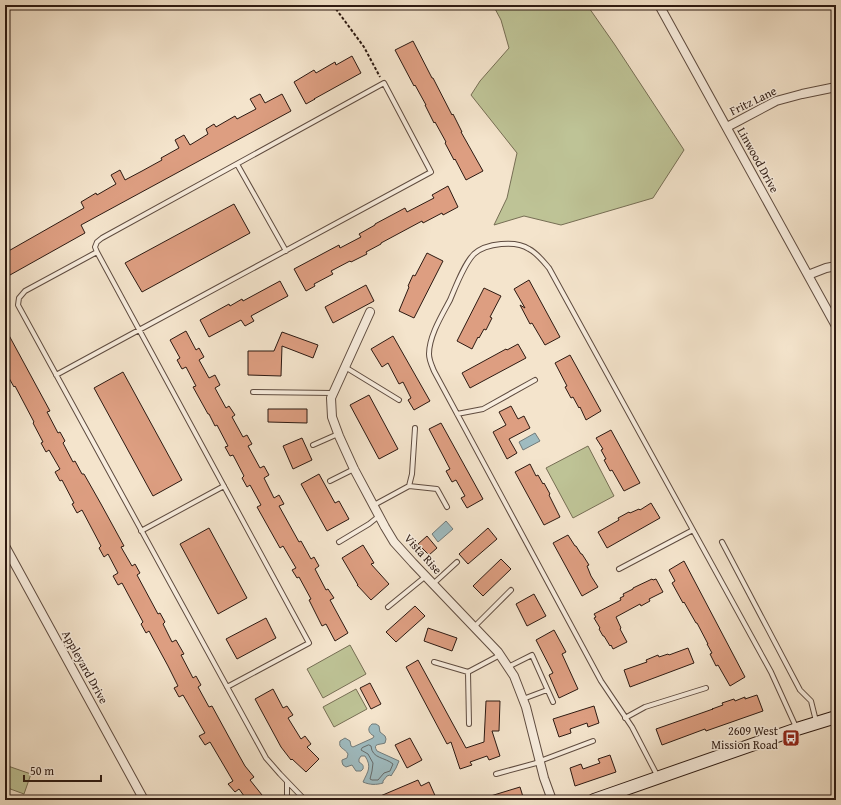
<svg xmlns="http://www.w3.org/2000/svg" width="841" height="805" font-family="'Gentium Book Plus',serif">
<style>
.green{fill:#bec396;stroke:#766e54}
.water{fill:#9fbcc1;stroke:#717b7b}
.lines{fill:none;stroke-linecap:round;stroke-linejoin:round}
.shore{stroke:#666b6a;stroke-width:1}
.building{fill:#dd9e81;stroke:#2d1a12}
.lane-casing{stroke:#5f4c40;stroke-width:6}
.street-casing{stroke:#5f4c40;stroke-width:10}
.secondary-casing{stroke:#2d1a12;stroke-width:14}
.path{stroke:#2d1a12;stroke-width:2;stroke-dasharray:3 2;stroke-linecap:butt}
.lane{stroke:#f8edde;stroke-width:4}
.street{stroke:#f8edde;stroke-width:8}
.secondary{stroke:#f8edde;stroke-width:12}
.labels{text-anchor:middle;stroke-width:3;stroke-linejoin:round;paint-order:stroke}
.street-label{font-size:12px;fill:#2d1a12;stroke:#f8edde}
.poi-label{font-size:12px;fill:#2d1a12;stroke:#f8edde;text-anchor:end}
</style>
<rect width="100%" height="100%" fill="#f4e4cc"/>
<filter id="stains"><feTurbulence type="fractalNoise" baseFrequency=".005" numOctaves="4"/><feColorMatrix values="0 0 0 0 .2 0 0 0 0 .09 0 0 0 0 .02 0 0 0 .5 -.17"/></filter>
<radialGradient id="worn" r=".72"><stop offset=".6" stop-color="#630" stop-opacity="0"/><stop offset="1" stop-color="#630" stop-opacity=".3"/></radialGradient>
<path class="green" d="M493 5H587L615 45 684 150 653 198 561 225 524 216 494 225 507 198 517 153 471 95 480 81 509 48 501 20Z
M588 446 614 496 573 518 546 468Z
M350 645 366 674 323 698 307 669Z
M356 689 367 709 334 727 323 707Z
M5 765 31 774 24 794 5 787Z"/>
<path class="water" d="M535 433 540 441 523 450 519 442Z
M446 521 453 529 438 542 432 534Z
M372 724H376L379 726 380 732 385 736 386 739 385 743C380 745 372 743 377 751L399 761 396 768 391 776 390 775 387 776 383 781V783C376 785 370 785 363 782 368 771 372 767 365 756H361L359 759V762C362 764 364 765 363 769L361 771H356L352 765 346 767 343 765 342 762V760L347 758 348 754C345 748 338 749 340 741L345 738 350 741 351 746 353 747 373 738 374 736C368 733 367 728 372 724Z"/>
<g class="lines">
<path class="shore" d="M369 745 371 746C372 759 385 757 393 764L390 771 384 773 378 780H372L370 779 372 771 373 763 368 754 361 750 362 748Z"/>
</g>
<path class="building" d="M413 41 432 78H433L452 115 453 114 462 132H461L483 171 466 180 455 159 454 160 445 143 446 142 435 122 434 123 425 105H426L415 85 414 86 395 50Z
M352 56 361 73 314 99H315L306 104 294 82 314 70 316 73 335 62 336 65Z
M260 94 265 103 282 94 291 111 81 225 85 233 10 275 5 266V253L84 208 81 202 96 193 97 195 116 184 111 175 120 170 125 180 142 171 162 160 161 158 179 148 175 140 184 135 190 145 208 134 206 129 214 124 216 127 235 116 237 119 256 109 250 99Z
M448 186 458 207 443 215 442 213 423 223 422 221 381 243V244L366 252 367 254 351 262 350 261 331 271 333 274 314 284 315 286 306 291 294 269 339 245 340 248 361 237 359 234 375 225V224L405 208 407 212 434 198 432 195Z
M234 204 250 233 142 292 125 263Z
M427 253 443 261 414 318 399 311 409 287 408 286 413 275 415 276Z
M529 280 560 337 545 345 532 323 530 324 520 305 525 308 514 289Z
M280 281 288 296 251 316 254 321 245 326 241 320 209 337 200 320 229 304 230 306 242 299 243 301Z
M366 285 374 301 333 323 325 307Z
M484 288 501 296 490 317 492 318 486 330 484 329 479 338 478 337 472 349 457 341Z
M5 328 50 411 47 412 58 433 60 432 65 441 63 443 73 462 75 461 82 474H84L101 504 124 546 121 547 132 566 135 564 140 573 137 575 158 614 160 613 165 622 163 624 172 642 176 640 184 654 181 655 193 678 196 676 201 685 198 687 209 707 212 706 236 750 245 766 254 777 250 780 262 795 256 800H247L239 789 235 792 228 784 233 781 210 742 205 745 199 736 205 733 183 695 179 697 174 688 178 686 168 666 149 631 146 633 141 624 143 622 122 583 118 585 113 576 118 573 108 554 104 557 99 548 101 546 82 510 77 513 72 504 74 503 62 480 60 481 55 472 60 469 49 450 46 452 41 443 43 442 33 423 34 422 15 386 14 387 5 371Z
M186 331 196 350 199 348 204 357 199 360 209 378 215 375 220 385 215 388 226 408 229 406 235 415 232 417 243 437 247 435 252 444 248 446 260 468 264 466 269 475 264 478 274 498 279 495 284 504 279 506 299 542 301 541 311 559 314 557 319 566 315 569 326 590 328 589 334 598 330 600 348 633 335 641 326 624 322 626 309 600 311 599 299 577 297 578 292 570 296 568 283 546 280 548 257 507 261 505 250 485 247 487 242 478 244 476 233 455 230 456 225 447 228 446 217 425 215 426 209 414H208L193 387 196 386 186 367 182 369 177 360 180 358 170 340Z
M282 332 318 345 313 358 282 346 281 376 248 375V351H274Z
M393 336 430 401 414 410 408 400 411 398 403 382 399 384 388 363 382 367 371 349Z
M518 344 526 358 470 388 462 373 506 349 507 350Z
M570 355 601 411 586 420 580 407 579 408 573 397 571 398 565 387 567 386 555 363Z
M123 372 182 480 153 496 94 388Z
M369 395 398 449 379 459 350 405Z
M511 406 518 419 524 416 530 428 509 439 517 453 507 459 493 432 506 425 499 412Z
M268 409H307V423L268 422Z
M441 423 483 499 467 508 461 498 465 496 456 480 452 482 446 471 450 469 429 429Z
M611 430 640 483 624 491 612 470 610 471 604 460 606 459 601 450 603 449 596 438Z
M302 438 312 460 293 469 283 446Z
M530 464 536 476 538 475 543 484 544 483 550 494 549 495 560 517 544 525 515 472Z
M319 474 335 503 339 501 349 519 327 531 301 484Z
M651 503 660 518 607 548 598 532 619 520 618 518 629 512 630 513 639 509 640 510Z
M209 528 247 598 218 614 180 544Z
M488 528 497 539 468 564 459 554Z
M568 535 575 546H576L581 554H582L589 565 587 566 591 576 598 587 582 596 553 543Z
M427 536 437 548 429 555 418 544Z
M363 545 374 563 371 564 389 584 371 600 357 585H358L342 558Z
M501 559 511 569 483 596 473 586Z
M684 561 745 677 730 686 718 665 716 666 710 654 712 653 707 644H708L697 623H696L684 602 683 603 672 583 675 581 669 570Z
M652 579 653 580 656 579 663 592 649 599 650 601 641 606 640 604 616 617 621 628 620 629 627 642 613 649 611 645 610 646 604 636H603L599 629 600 628 594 618 596 617 594 614 621 600 620 598 624 596 623 594 633 589V588Z
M534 594 546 616 527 626 516 604Z
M415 606 425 616 396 642 386 632Z
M266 618 276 638 237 659 226 639Z
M428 628 457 638 452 651 424 641Z
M554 630 566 652 562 654 578 689 559 698 549 675 553 673 536 640Z
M688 648 694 663 630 687 624 670 647 662 646 660 658 655 659 657 668 654 669 655Z
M418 660 466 748 484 742 486 701H500L499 731H492L500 756 489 760 487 756 470 762 472 765 460 769 451 742 447 744 406 667Z
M370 683 381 704 371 709 360 688Z
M273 689 283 708 287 706 293 715 288 718 301 739 305 736 311 744 307 747 319 759 306 772 292 759 291 760 281 747 255 699Z
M757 695 763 711 706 731 705 729 662 745 656 729 713 709H712L723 705 722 703 734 699 735 701 745 697V699Z
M594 706 599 723 588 727 587 723 570 729 571 733 559 737 553 719Z
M410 738 422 760 407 768 395 745Z
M610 755 616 772 575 786 570 768 581 764 583 769 600 763 598 759Z
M418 780 421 786 429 782 437 800H371Z
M520 787 524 800H484V798Z"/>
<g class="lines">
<g class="lane-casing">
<path id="lane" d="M237 164 286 251
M97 252 25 291 19 298 18 305 266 758 280 774 305 800
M345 367 399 400
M56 375 139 330C237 278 334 225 431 172L384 83 102 238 97 242 95 247 97 252 309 643 227 687
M253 392 333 393
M457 414 483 409 535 380
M313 445 338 434
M330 481 354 469
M409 486 412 474 415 428
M374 505 409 486 437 489 447 507
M141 531 224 486
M339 542 369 524 379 516
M722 542 800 690 811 701 816 721
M619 569 693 530
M433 584 457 562
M388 607 426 576
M474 627 511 590
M434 662 468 672 469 724
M508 667 532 655 553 702
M468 672 500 655
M523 699 547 690
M625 718 645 707 706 688
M540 761 593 741
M496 774 540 762
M658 777 632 727 601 681 434 371C432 366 429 360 429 354 429 336 442 315 450 300 456 286 464 264 474 254 486 243 516 240 529 249 537 253 543 261 549 268L771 672 796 727
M287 782V799L288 800"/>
</g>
<g class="street-casing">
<path id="street" d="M659 5 836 326
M727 127 776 101 802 94 836 87
M808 275 826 268 836 266
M370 312 331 398 332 417 339 436 354 469 385 527 394 542 413 563 498 652 514 676 526 707 544 778 552 800
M5 546 144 800"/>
</g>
<g class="secondary-casing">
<path id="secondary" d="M594 800 797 729 836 717"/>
</g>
<path class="path" d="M333 5 364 47 380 77"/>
<use href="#lane" class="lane"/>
<use href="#street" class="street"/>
<use href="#secondary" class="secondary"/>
</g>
<defs>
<g id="bus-square" transform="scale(0.9)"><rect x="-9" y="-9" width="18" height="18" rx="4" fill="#8f2418" stroke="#f8edde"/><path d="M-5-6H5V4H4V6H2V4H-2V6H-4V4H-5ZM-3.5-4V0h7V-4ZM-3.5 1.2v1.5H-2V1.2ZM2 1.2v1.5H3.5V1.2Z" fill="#fff"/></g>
</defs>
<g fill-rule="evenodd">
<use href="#bus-square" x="791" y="738"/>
</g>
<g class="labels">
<g class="street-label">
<text transform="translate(753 101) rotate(-26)" y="4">Fritz Lane</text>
<text transform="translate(758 160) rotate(61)" y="4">Linwood Drive</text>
<text transform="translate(423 554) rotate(48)" y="4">Vista Rise</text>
<text transform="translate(85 667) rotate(61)" y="4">Appleyard Drive</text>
</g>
<g class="poi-label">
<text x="778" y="735">2609 West<tspan x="778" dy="14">Mission Road</tspan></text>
</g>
</g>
<rect width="841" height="805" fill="none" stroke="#f4e4cc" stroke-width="20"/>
<rect x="6" y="6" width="829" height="793" fill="none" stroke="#2d1a12" stroke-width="2"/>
<rect x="10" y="10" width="821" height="785" fill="none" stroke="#2d1a12"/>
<path d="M24 775v6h77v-6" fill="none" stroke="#2d1a12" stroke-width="2"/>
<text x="30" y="775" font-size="12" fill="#2d1a12" stroke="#f8edde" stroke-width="3" paint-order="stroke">50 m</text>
<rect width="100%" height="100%" filter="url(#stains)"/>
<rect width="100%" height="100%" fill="url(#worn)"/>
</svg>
